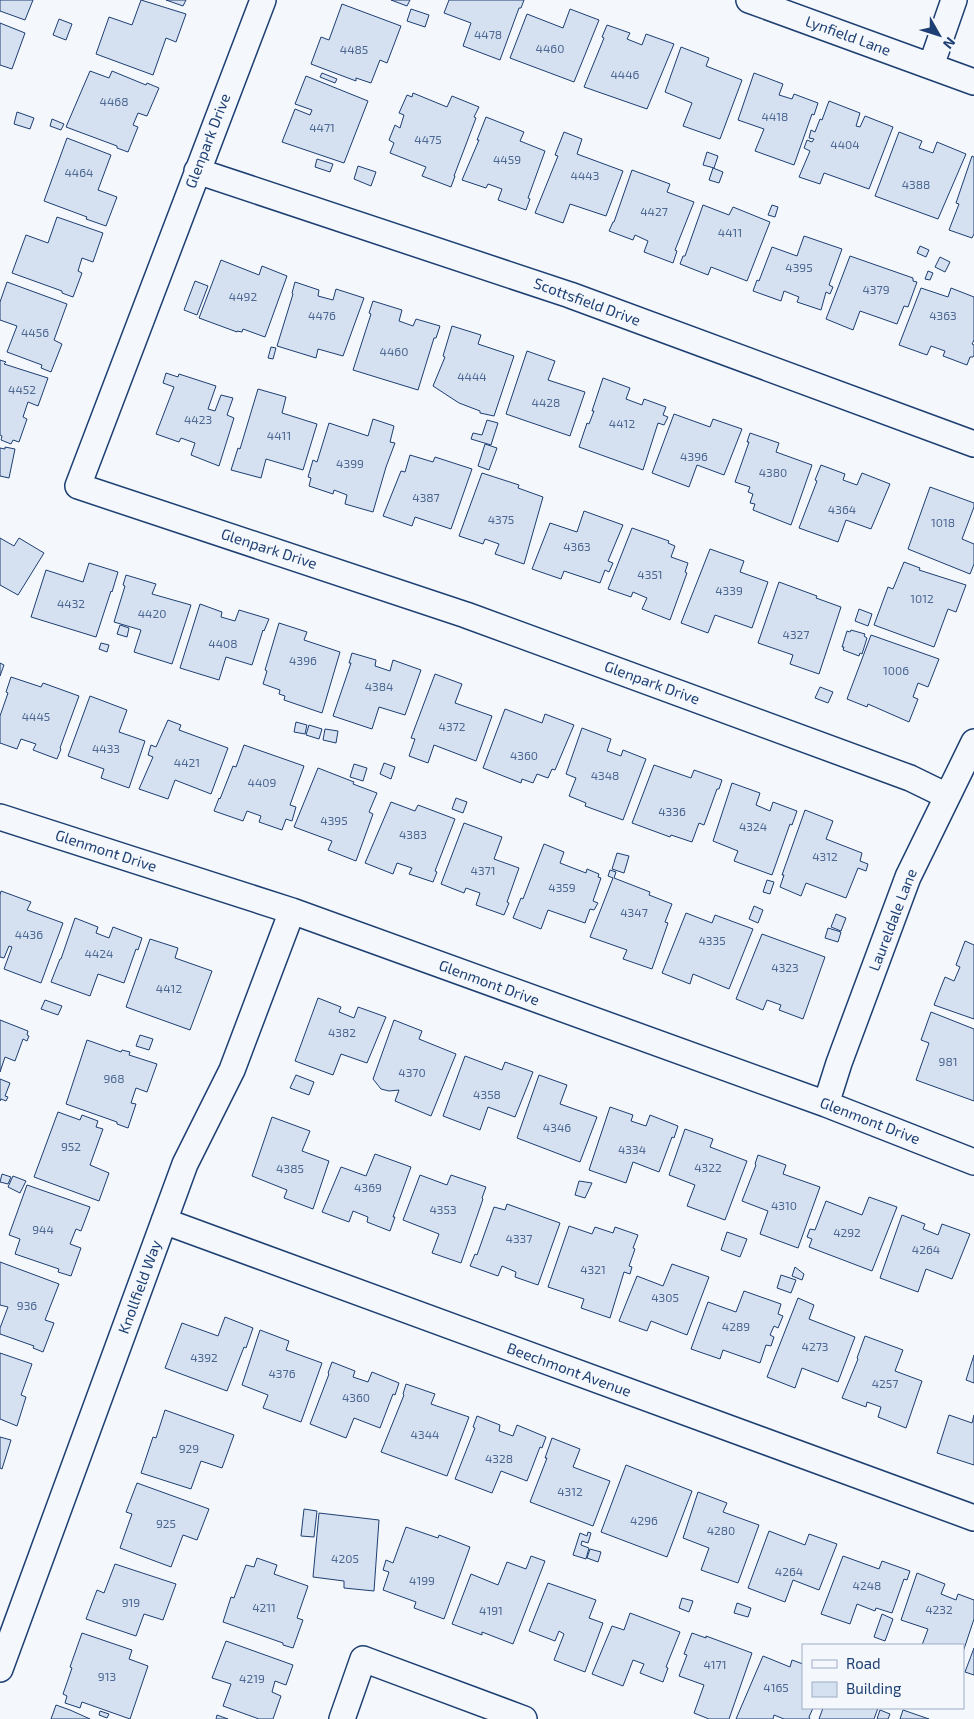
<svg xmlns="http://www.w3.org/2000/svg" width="974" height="1719" font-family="'Exo 2',sans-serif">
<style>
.building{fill:#d5e0f0;stroke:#1d3f73}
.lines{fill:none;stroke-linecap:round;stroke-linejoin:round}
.minor-casing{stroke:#1d3f73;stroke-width:28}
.minor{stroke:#f4f7fb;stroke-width:25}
.labels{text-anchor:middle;stroke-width:4;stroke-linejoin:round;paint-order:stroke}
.number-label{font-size:12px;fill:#4b6792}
.street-label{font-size:15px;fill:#1d3f73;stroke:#f4f7fb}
</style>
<rect width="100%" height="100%" fill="#f4f7fb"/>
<path class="building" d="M0 0H33L25 20 0 11Z
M141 0 186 14 176 42 166 38 153 75 96 54 109 17 132 25Z
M166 0H186L183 6Z
M391 0H410L407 6Z
M449 0H524L521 8H519L500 60 463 46 471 23 444 13Z
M342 4 401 26 387 63 380 60 371 83 356 78V81L311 64 321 37 329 40Z
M411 9 429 15 425 27 407 21Z
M570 9 599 20 574 82 510 58 527 14 563 28Z
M59 19 72 24 66 40 53 35Z
M0 23 25 33 12 69 0 65Z
M607 25 630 33 627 39 642 45 646 34 674 44 647 109 584 87 604 38 602 37Z
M681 47 709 58 706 66 742 80 720 139 683 126 692 103 665 92Z
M90 71 109 78 112 71 146 85 147 83 159 88 147 116 138 113 133 125 138 127 128 152 117 148V146L66 127Z
M322 73 337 79 335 83 320 77Z
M754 73 783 84 779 95 792 99 794 94 818 103 814 115 812 114 794 165 755 151 764 129 738 120Z
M306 76 368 101 344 163 282 142 295 109 310 115 312 110 295 104Z
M413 93 447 107 452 96 479 107 474 117 476 118 454 176H455L451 187 422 176 426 167 390 153 394 143 389 140 395 125 400 128 404 115 399 113 407 95 412 97Z
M829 101 860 113 856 126 860 127 865 116 893 127 869 189 824 173 820 184 799 177 810 151 804 148 807 140 812 142 814 139 809 138 811 130 815 132 820 119 822 120Z
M17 112 34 118 30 129 14 124Z
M486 117 524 132 520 141 545 151 528 198 530 199 526 210 498 200 502 189 488 184 486 188 462 180 479 140H477Z
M52 119 64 124 61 130 50 126Z
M564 132 582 139 577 154 623 171 606 216 570 204 563 223 535 213 558 156 555 155Z
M899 132 922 141 919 148 933 153 937 142 966 154 938 219 875 196Z
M67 138 111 155 98 190 117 197 106 226 86 219 87 217 44 201Z
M707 152 718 156 714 168 703 165Z
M972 156 974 157V234L972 238 949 230 959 204 956 203Z
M317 159 333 164 330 172 315 167Z
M358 166 376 172 371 186 354 179Z
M713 168 723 172 719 183 709 180Z
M632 170 670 184 667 192 694 202 675 250 677 251 673 263 644 252 648 241 635 235 633 240 609 231 613 222H614Z
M703 205 729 215 733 207 770 222 747 281 711 267 708 275 680 264 683 256H685Z
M772 205 778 207 775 217 768 215Z
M57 217 103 233 93 262 82 258 78 271 82 273 73 297 62 293V291L12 273 26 235 48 243Z
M804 236 842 249 829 285 833 287 830 294 826 292 821 310 797 302 799 297 784 291 781 301 753 291 757 280 759 281 772 247 797 256Z
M920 246 929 250 926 257 917 253Z
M850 256 913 278V281L917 282 908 307 904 306 897 324 860 311 853 330 826 319Z
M940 257 950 262 945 272 935 267Z
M221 260 259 275 262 266 287 276 265 337 243 329 242 332 237 331V332L199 318Z
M928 271 933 273 930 280 925 279Z
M195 281 208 286 197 315 184 310Z
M7 282 67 304 54 340 62 344 51 372 41 368 42 365 7 352 17 326 0 320V302Z
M295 282 319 290 318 296 333 300 336 289 364 298 343 356 318 349 316 358 277 346 293 294 292 293Z
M921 288 948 297 951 288 974 297V340L972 344 974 345V355L973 357H970L967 365 943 356 945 351 931 346 927 355 899 345Z
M373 301 402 310 399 321 413 326 416 319 440 326 436 338H434L418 390 353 370 371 314 369 313Z
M452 326 481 335 478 344 514 356 494 416 480 413V411L459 403 433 386 445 357 443 356Z
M271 347 276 348 273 359 268 358Z
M527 351 555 361 548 380 585 392 570 436 506 414Z
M0 360 6 362 4 364 48 378 38 406 28 402 23 417 27 419 19 442 13 440 11 444 1 440 2 436 0 435Z
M166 373 178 377 179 374 216 386 208 409 215 411 221 395 233 398 227 415 234 418 219 466 191 455 195 443 181 438 179 442 156 434 174 387 163 383Z
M603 378 630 388 626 399 642 405 644 399 666 407 663 415 668 417 664 425 658 423 643 470 579 447 587 423 589 424 594 411H592Z
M258 389 286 397 282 413 317 424 303 470 266 459 261 478 231 470 238 448 240 449Z
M674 414 710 427 713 419 742 429 724 475 697 465 689 487 652 473Z
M373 419 394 426 390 442 395 443 386 467 373 512 345 504 347 495 334 490 333 494 309 486 311 478 308 477 313 460 317 462 329 423 368 436Z
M487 420 498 423 491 445 471 439 473 433 482 435Z
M750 433 779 443 776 452 812 465 791 525 753 510 755 504 750 503 753 494 748 492 750 487 735 482 749 442H747Z
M485 444 497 448 489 470 478 466Z
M5 447 15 449 9 478 0 476V448L5 449Z
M410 455 433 462 435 457 472 469 451 529 415 517 412 526 383 516 401 471 405 472Z
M821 465 845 474 843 480 857 485 862 473 890 484 871 529 846 520 838 542 799 528 817 481 815 480Z
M482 473 519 485 518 488 543 497 524 564 495 554 499 544 485 539 483 544 459 536Z
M930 487 974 503V507L962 539 974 544V564L970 574 908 549Z
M584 511 623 525 608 561 613 563 609 572 605 570 600 583 564 571 561 579 532 569 550 523 577 532Z
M632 528 669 541 668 543 675 546 671 557 688 563 685 572 687 573 670 620 642 609 647 598 633 592 631 597 608 589Z
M0 538 14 546 19 538 44 553 18 595 0 585Z
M710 549 744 561 740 572 768 582 752 628 715 615 708 633 681 623Z
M904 562 920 568 919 570 966 585 956 612 948 609 934 647 874 625 888 587 893 589Z
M89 563 118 572 112 592 111 591 96 637 31 617 46 570 83 582Z
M126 575 156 584 152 594 191 605 172 664 134 652 141 630 114 622 125 586 123 585Z
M779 582 817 596 816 598 841 607 819 674 790 664 793 655 758 643Z
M200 604 222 612 221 617 235 621 239 610 269 619 264 631 263 630 252 665 226 657 219 680 180 668Z
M859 609 872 614 868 626 855 621Z
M279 623 307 632 304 640 340 652 322 713 284 700 285 696 279 694 280 690 263 684 267 671 265 670Z
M120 625 129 628 127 637 117 634Z
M851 630 865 634 864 636 867 638 862 654 860 653 859 656 843 650 844 647H842L847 631 850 632Z
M871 635 939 659 928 687 918 683 913 697 918 699 909 722 868 704 867 707 847 699Z
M101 643 109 645 107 652 99 649Z
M352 653 376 660 375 666 390 671 393 660 421 670 405 715 379 707 372 729 333 716 351 663H349Z
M0 663 4 665 0 676Z
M435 674 462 684 455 703 492 716 476 761 434 745 428 763 409 756 415 739 411 738Z
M11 677 41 687 43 683 79 696 60 748 61 749 57 759 33 750 36 744 21 739 17 749 0 743V716L8 693 6 692Z
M820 687 833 692 828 703 815 698Z
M90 696 127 710 119 732 145 741 129 788 101 778 104 769 68 756Z
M505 709 542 723 545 714 574 725 555 770 552 769 548 778 537 774 533 783 522 779 521 783 483 768Z
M168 720 181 725 179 730 228 748 211 794 175 780 168 799 139 789 153 757 148 755 151 745 156 747Z
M296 722 307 725 305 734 294 732Z
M309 725 322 729 319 739 306 735Z
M582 728 611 739 607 751 621 756 623 750 646 759 623 820 585 806 586 803 569 796 576 778 566 774Z
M325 729 338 731 336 743 323 740Z
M244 745 304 766 290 805 296 807 292 821 286 819 282 830 259 822 261 816 247 811 243 821 214 811 219 798 220 799 233 766 236 767Z
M384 763 395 767 391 779 380 774Z
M354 764 367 768 363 781 350 777Z
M654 765 691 778 694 770 722 780 719 789H717L704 825 699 823 692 842 671 835 670 837 632 823Z
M318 768 354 782 353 784 377 793 369 812 373 814 356 861 328 850 332 841 294 827Z
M732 783 760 793 756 805 770 811 773 802 797 811 792 825 790 824 772 875 734 861 738 851 713 841Z
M456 798 467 802 463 813 452 809Z
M391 802 415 811 418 805 455 819 435 871 437 872 433 882 409 874 412 868 397 863 393 874 365 863Z
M805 810 833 821 826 839 862 853 860 861 868 864 866 871 858 868 846 898 806 883 801 896 780 887 784 875H782Z
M464 823 502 837 494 859 519 868 507 902 509 903 504 915 476 905 480 893 466 888 464 893 441 884Z
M544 844 564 852 560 863 586 873 587 869 599 874 598 877 601 878 593 901 598 903 594 910 590 909 585 923 548 910 541 929 513 918 521 898 523 899Z
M617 853 629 856 624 873 612 869Z
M610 870 616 872 614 878 650 892 649 895 672 904 665 922 668 923 652 969 623 959 627 950 590 937 613 878 608 876Z
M767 880 774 882 770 894 763 892Z
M1 891 31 902 27 910 63 923 41 983 4 969 12 947 9 946 4 958 0 957V895Z
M754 906 763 910 758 923 749 919Z
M686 913 712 923 715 915 753 929 729 989 693 974 690 984 662 973Z
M836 914 846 918 841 931 831 927Z
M75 918 98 927 96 933 109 938 113 927 142 938 138 950 136 949 124 983 98 974 90 996 51 982 60 959H61Z
M828 928 841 932 838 942 825 938Z
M762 934 825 957 803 1019 779 1010 781 1005 767 1000 763 1010 736 999Z
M150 939 178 948 175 958 212 971 190 1030 126 1007Z
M965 941 974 945V1019L934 1005 945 977 954 981 960 967 956 965Z
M318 998 341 1007 339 1012 354 1018 358 1007 386 1017 367 1063 341 1054 333 1075 295 1061Z
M45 1000 62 1006 58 1015 41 1009Z
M931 1012 974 1029V1101L916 1080 929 1043 921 1040Z
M0 1020 28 1031 27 1035 29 1036 27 1041 23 1039 15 1061 5 1057 0 1072Z
M394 1020 422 1031 419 1039 456 1054 431 1116 395 1101 399 1090 389 1091 381 1089 373 1079Z
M140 1035 153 1039 149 1050 136 1046Z
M87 1040 121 1052 122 1050 130 1052 129 1055 157 1064 147 1092 136 1088 131 1103 136 1104 128 1128 117 1124V1122L66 1104Z
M465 1056 502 1070 505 1062 533 1072 515 1117 488 1107 480 1130 443 1116Z
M296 1075 314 1082 309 1095 290 1088Z
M539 1075 567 1085 560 1104 597 1117 580 1162 517 1138Z
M0 1079 10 1083 5 1096 8 1097 6 1101 1 1099 0 1101Z
M610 1107 633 1115 631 1121 646 1126 650 1115 678 1126 674 1138 672 1137 659 1172 633 1162 626 1183 589 1170Z
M58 1112 80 1120 82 1115 98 1121 96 1127 103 1129 90 1165 109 1173 99 1201 34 1177Z
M272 1117 310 1131 302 1151 329 1161 313 1209 284 1198 287 1190 252 1176Z
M685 1129 713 1139 710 1147 747 1161 725 1220 687 1206 695 1185 669 1175Z
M375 1154 411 1167 393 1217H395L390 1231 367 1222 368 1217 353 1211 349 1222 322 1212 341 1167 366 1176Z
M758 1155 786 1165 783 1174 820 1187 798 1248 760 1234 768 1211 742 1201 756 1165 755 1164Z
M2 1174 11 1177 8 1184 0 1182Z
M420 1175 447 1185 451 1175 486 1187 482 1198 483 1199 461 1263 432 1253 439 1234 403 1220Z
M13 1176 26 1181 20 1193 8 1187Z
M579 1181 592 1183 585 1198 575 1195Z
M27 1185 90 1207 81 1231 76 1229 70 1244 81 1248 71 1276 58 1272 59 1269 15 1254 20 1239 9 1235Z
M869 1197 897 1207 872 1271 809 1247 812 1239 807 1237 810 1229 815 1230 826 1201 862 1215Z
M507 1204 560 1223 538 1285 515 1277 516 1272 502 1266 498 1276 470 1266 475 1254 477 1255 494 1207 505 1210Z
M902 1215 925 1224 923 1229 938 1235 942 1224 970 1234 952 1279 926 1269 918 1292 880 1278Z
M569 1226 592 1234 595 1227 613 1233 615 1227 638 1235 633 1248 635 1249 629 1266 632 1267 630 1274 624 1272 610 1318 581 1308 584 1299 548 1287Z
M727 1232 747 1239 740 1257 721 1250Z
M0 1262 59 1284 45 1320 54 1323 43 1352 33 1348 34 1346 0 1334V1328L8 1307 0 1305Z
M672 1264 709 1277 687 1335 651 1321 647 1331 619 1321 637 1276 663 1286Z
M795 1267 804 1274 802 1280 792 1276Z
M781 1275 796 1280 791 1293 777 1288Z
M744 1291 781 1304 778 1314 783 1316 778 1328 774 1326 770 1335 774 1337 771 1346 766 1345 760 1363 723 1350 720 1359 691 1349 708 1302 736 1312Z
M798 1298 814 1305 809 1319 855 1337 838 1382 802 1368 795 1388 767 1377Z
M225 1317 253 1328 246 1348 244 1347 227 1391 165 1368 182 1323 218 1336Z
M260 1330 289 1341 286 1350 322 1363 301 1422 263 1408 268 1395 242 1385Z
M865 1336 903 1350 895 1371 922 1381 906 1428 878 1417 881 1407 867 1402 866 1407 842 1398 858 1359 857 1358Z
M0 1353 32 1364 21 1395 26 1397 17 1426 0 1419Z
M974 1355V1383L966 1380Z
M332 1362 355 1371 353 1377 368 1382 372 1372 399 1383 395 1395 393 1394 380 1428 354 1418 346 1438 310 1424 329 1374 328 1373Z
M406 1384 435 1394 431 1404 469 1417 447 1476 381 1452 404 1395 403 1394Z
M165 1410 234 1435 222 1468 201 1461 191 1489 141 1473 153 1437 156 1438Z
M949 1415 972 1423 974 1415V1465L937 1453Z
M477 1416 500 1425 499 1431 513 1436 517 1425 546 1437 542 1448 540 1447 527 1481 501 1471 492 1493 455 1479 475 1428 473 1427Z
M0 1437 11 1440 2 1469 0 1468Z
M552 1438 580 1449 573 1467 610 1481 593 1526 530 1502 547 1458H545Z
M626 1465 692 1491 667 1557 601 1532Z
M137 1483 209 1509 197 1540 183 1535 171 1567 120 1548 132 1514 126 1512Z
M698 1492 727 1503 723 1512 759 1525 738 1583 701 1570 709 1548 683 1538Z
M304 1509 317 1511 314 1537 301 1536Z
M319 1513 379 1520 374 1591 344 1588V1581L313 1577Z
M406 1527 438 1538 439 1535 470 1547 444 1619 414 1608 416 1602 383 1590 389 1572 383 1570 386 1560 393 1563Z
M769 1531 805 1545 809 1534 837 1544 819 1590 793 1580 785 1602 748 1588Z
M588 1532 591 1533 588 1543 582 1541 581 1545 589 1548 586 1559 573 1555 580 1533 587 1536Z
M590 1549 601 1552 598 1562 587 1558Z
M531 1556 545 1561 513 1644 482 1632V1635L452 1624 471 1574 498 1585 507 1562 526 1569Z
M843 1556 879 1569 882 1561 910 1571 907 1580 904 1579 892 1613 876 1608 875 1611 857 1604 850 1624 821 1614Z
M257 1558 277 1565 274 1574 308 1586 297 1618 303 1620 293 1648 283 1645V1643L223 1622 231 1597 234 1598 246 1565 254 1567Z
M115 1564 176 1584 163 1620 144 1614 136 1636 86 1619 97 1590 104 1593Z
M917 1573 945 1584 941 1594 956 1600 958 1594 974 1600V1619L963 1652V1645H922L928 1629 901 1620Z
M548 1583 596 1600 589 1618 603 1623 585 1672 554 1660 564 1634 559 1631 555 1641 529 1631Z
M682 1598 693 1601 689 1612 679 1608Z
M737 1603 751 1608 748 1617 734 1613Z
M630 1613 680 1632 666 1667 668 1668 663 1682 640 1673 644 1664 633 1660 623 1686 592 1674 612 1626 624 1630Z
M882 1614 893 1619 885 1641 874 1637Z
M82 1633 132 1650 129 1659 148 1666 130 1719 82 1702 80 1708 65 1703 67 1696 63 1694 72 1668 70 1667Z
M692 1633 706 1638V1636L752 1653 729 1719H709L694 1713 704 1685 679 1676 687 1655 684 1654Z
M226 1641 293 1665 286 1685 275 1681 272 1692 281 1696 273 1719H259L223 1706 231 1684 212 1678Z
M974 1648V1675L965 1672Z
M763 1656 790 1667 792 1660 803 1664V1708H813L809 1717 810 1719H784L774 1715 773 1719H736Z
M56 1705 70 1710 90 1719H51Z
M823 1708H878L874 1719H819Z
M880 1710 890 1714 888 1719H877Z
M903 1710 929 1719H900Z
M100 1711 109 1714 107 1718 99 1715Z
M217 1715 228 1719H216Z"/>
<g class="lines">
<g class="minor-casing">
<path id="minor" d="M263 0 78 486 466 615 910 778 947 796
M749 0 974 82
M931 66 954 0
M197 171 570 295 974 444
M0 817 292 911 826 1104 974 1162
M826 1104 839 1063 908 877 974 742
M164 1221 974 1518
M0 1669 185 1164 232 1070 292 911
M342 1719 363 1659 524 1719"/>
</g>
<use href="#minor" class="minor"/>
</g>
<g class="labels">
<g class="number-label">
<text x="488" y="39">4478</text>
<text x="550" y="53">4460</text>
<text x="354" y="54">4485</text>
<text x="625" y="79">4446</text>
<text x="114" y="106">4468</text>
<text x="775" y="121">4418</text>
<text x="322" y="132">4471</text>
<text x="428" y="144">4475</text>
<text x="845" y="149">4404</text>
<text x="507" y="164">4459</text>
<text x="79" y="177">4464</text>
<text x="585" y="180">4443</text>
<text x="916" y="189">4388</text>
<text x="654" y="216">4427</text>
<text x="730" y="237">4411</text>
<text x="799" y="272">4395</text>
<text x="876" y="294">4379</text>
<text x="243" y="301">4492</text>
<text x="322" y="320">4476</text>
<text x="943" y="320">4363</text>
<text x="35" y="337">4456</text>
<text x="394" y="356">4460</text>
<text x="472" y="381">4444</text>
<text x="22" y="394">4452</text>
<text x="546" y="407">4428</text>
<text x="198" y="424">4423</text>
<text x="622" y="428">4412</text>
<text x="279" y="440">4411</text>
<text x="694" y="461">4396</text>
<text x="350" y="468">4399</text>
<text x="773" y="477">4380</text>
<text x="426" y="502">4387</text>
<text x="842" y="514">4364</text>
<text x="501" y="524">4375</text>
<text x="943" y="527">1018</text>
<text x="577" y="551">4363</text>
<text x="650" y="579">4351</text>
<text x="729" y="595">4339</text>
<text x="922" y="603">1012</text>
<text x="71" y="608">4432</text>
<text x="152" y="618">4420</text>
<text x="796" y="639">4327</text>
<text x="223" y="648">4408</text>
<text x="303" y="665">4396</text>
<text x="896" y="675">1006</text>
<text x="379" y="691">4384</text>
<text x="36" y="721">4445</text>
<text x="452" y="731">4372</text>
<text x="106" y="753">4433</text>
<text x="524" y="760">4360</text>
<text x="187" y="767">4421</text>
<text x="605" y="780">4348</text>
<text x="262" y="787">4409</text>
<text x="672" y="816">4336</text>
<text x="334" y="825">4395</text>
<text x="753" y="831">4324</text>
<text x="413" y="839">4383</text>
<text x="825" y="861">4312</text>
<text x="483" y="875">4371</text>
<text x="562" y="892">4359</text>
<text x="634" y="917">4347</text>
<text x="29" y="939">4436</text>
<text x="712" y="945">4335</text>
<text x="99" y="958">4424</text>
<text x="785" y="972">4323</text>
<text x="169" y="993">4412</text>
<text x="342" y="1037">4382</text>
<text x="948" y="1066">981</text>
<text x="412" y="1077">4370</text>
<text x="114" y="1083">968</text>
<text x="487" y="1099">4358</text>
<text x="557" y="1132">4346</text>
<text x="71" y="1151">952</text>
<text x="632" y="1154">4334</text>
<text x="708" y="1172">4322</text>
<text x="290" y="1173">4385</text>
<text x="368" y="1192">4369</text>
<text x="784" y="1210">4310</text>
<text x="443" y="1214">4353</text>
<text x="43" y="1234">944</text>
<text x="847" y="1237">4292</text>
<text x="519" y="1243">4337</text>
<text x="926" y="1254">4264</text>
<text x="593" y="1274">4321</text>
<text x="665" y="1302">4305</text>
<text x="27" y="1310">936</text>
<text x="736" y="1331">4289</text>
<text x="815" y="1351">4273</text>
<text x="204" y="1362">4392</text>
<text x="282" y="1378">4376</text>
<text x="885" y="1388">4257</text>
<text x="356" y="1402">4360</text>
<text x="425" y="1439">4344</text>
<text x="189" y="1453">929</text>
<text x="499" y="1463">4328</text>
<text x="570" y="1496">4312</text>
<text x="644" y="1525">4296</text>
<text x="166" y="1528">925</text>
<text x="721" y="1535">4280</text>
<text x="345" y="1563">4205</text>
<text x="789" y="1576">4264</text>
<text x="422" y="1585">4199</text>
<text x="867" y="1590">4248</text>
<text x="131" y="1607">919</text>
<text x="264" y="1612">4211</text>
<text x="939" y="1614">4232</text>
<text x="491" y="1615">4191</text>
<text x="715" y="1669">4171</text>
<text x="107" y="1681">913</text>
<text x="252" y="1683">4219</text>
<text x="776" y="1692">4165</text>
</g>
<g class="street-label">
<text transform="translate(848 36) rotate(20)" y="5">Lynfield Lane</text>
<text transform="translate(208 141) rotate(-69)" y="5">Glenpark Drive</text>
<text transform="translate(587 302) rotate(20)" y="5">Scottsfield Drive</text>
<text transform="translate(269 549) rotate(18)" y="5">Glenpark Drive</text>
<text transform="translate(652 683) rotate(20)" y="5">Glenpark Drive</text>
<text transform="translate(106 851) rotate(18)" y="5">Glenmont Drive</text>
<text transform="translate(893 920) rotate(-69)" y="5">Laureldale Lane</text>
<text transform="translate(489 983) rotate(20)" y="5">Glenmont Drive</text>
<text transform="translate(870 1121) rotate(21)" y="5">Glenmont Drive</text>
<text transform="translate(140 1287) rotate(-70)" y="5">Knollfield Way</text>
<text transform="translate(569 1370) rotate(20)" y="5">Beechmont Avenue</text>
</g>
</g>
<rect x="802" y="1644" width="162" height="65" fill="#f4f7fb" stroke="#9eadc5"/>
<rect x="812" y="1660" width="25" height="8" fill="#f4f7fb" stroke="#9eadc5"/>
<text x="846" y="1669" font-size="15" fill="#1d3f73">Road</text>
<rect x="812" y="1682" width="25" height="15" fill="#d5e0f0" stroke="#9eadc5"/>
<text x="846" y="1694" font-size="15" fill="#1d3f73">Building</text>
<g transform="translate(939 35) rotate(129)" stroke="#f4f7fb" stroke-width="4" paint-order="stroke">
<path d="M0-4L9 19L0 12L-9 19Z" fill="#1d3f73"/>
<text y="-8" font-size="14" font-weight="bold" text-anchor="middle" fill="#1d3f73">N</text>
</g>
</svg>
